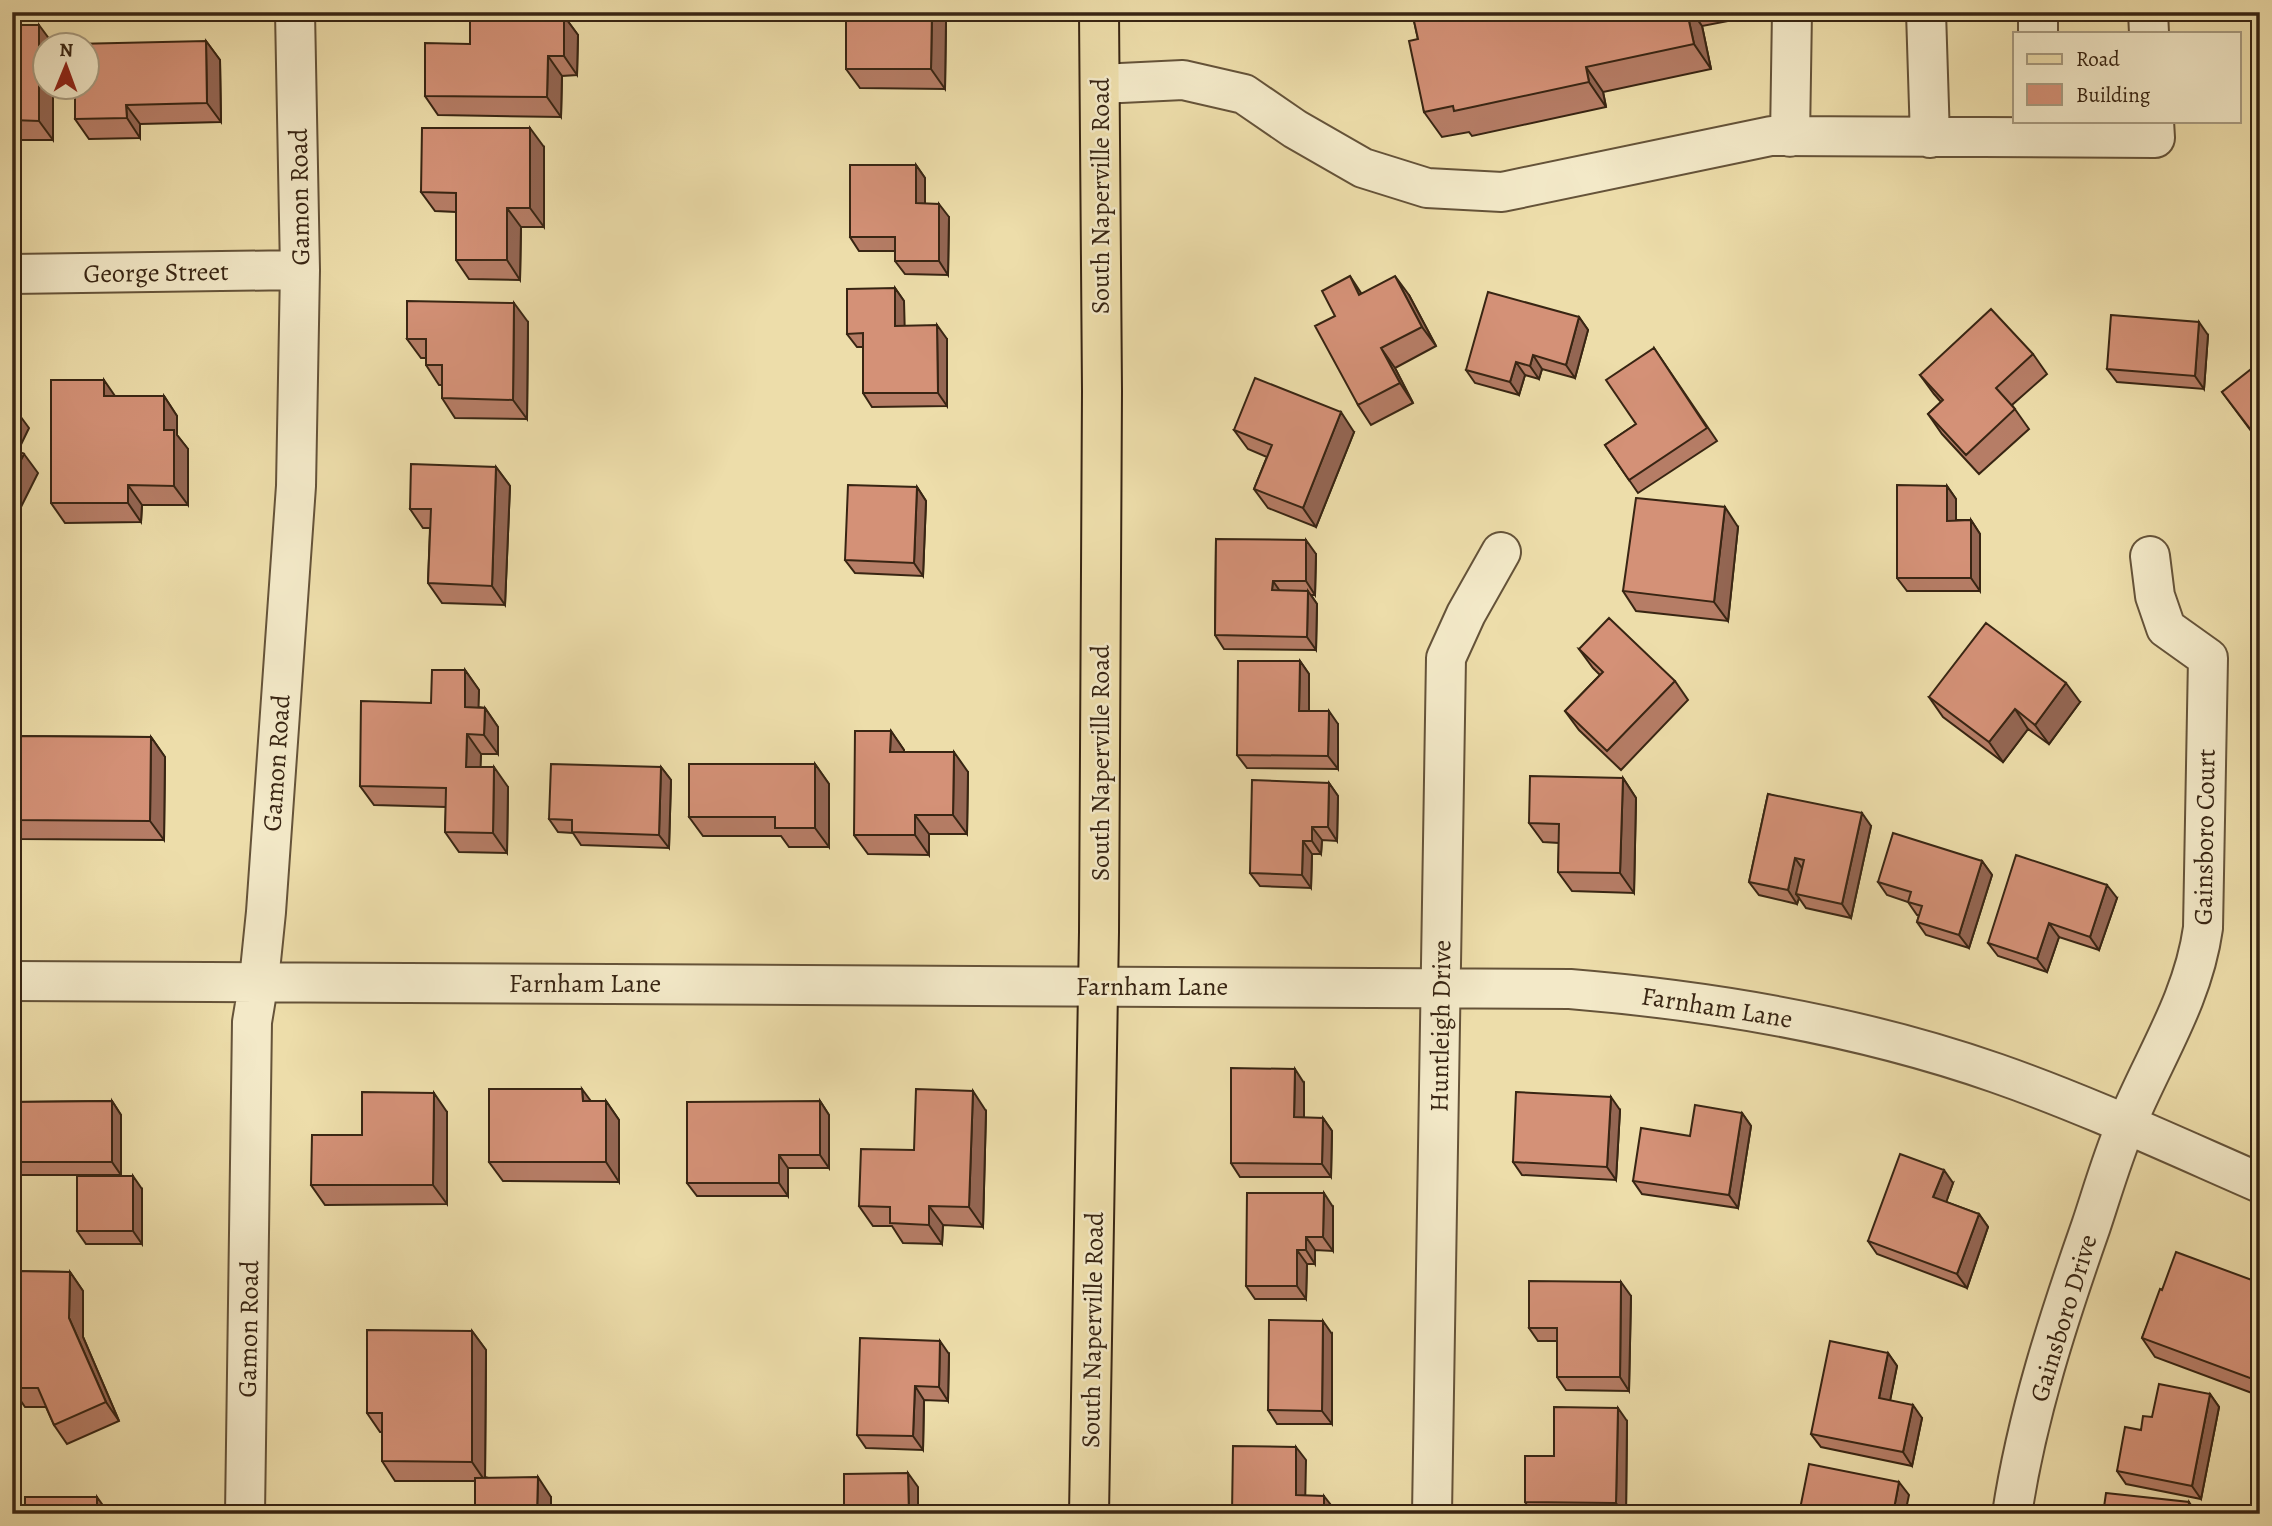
<svg xmlns="http://www.w3.org/2000/svg" width="2272" height="1526" font-family="Alegreya,serif">
<style>
.lines{fill:none;stroke-linecap:round;stroke-linejoin:round}
.minor-casing{stroke:#655339;stroke-width:42}
.major-casing{stroke:#382513;stroke-width:42}
.minor{stroke:#f3e9c8;stroke-width:38}
.major{stroke:#edddaa;stroke-width:38}
.wall{fill:#b67d66;stroke:#382513;stroke-width:2}
.shaded-wall{fill:#946653;stroke:#382513;stroke-width:2}
.building{fill:#d49177;stroke:#382513;stroke-width:2}
.labels{text-anchor:middle;stroke-width:5;stroke-linejoin:round;paint-order:stroke}
.street-label{font-size:26px;fill:#382513;stroke:#f3e9c8}
</style>
<rect width="100%" height="100%" fill="#edddaa"/>
<filter id="stains"><feTurbulence type="fractalNoise" baseFrequency=".00286" numOctaves="4"/><feColorMatrix values="0 0 0 0 .2 0 0 0 0 .09 0 0 0 0 .02 0 0 0 .5 -.17"/></filter>
<radialGradient id="worn" r=".72"><stop offset=".6" stop-color="#630" stop-opacity="0"/><stop offset="1" stop-color="#630" stop-opacity=".3"/></radialGradient>
<g class="lines">
<g class="minor-casing">
<path id="minor" d="M1926 12 1930 138
M2038 12V33
M2148 12 2149 33
M1100 84 1183 80 1244 94 1295 129 1363 168 1427 188 1502 192 1771 136 2155 138 2154 121
M1790 137 1792 12
M12 274 300 270
M12 981 1570 989C1715 1001 1858 1025 1996 1073 2085 1104 2173 1145 2260 1183
M245 1514 252 1022 259 980 266 912 296 486 300 270 295 12
M1432 1514 1446 658 1466 614 1501 552
M2012 1514C2027 1415 2058 1320 2091 1226 2102 1193 2112 1158 2126 1125 2153 1059 2193 1000 2203 928L2208 658 2166 628 2155 596 2150 556"/>
</g>
<g class="major-casing">
<path id="major" d="M1089 1514 1099 932 1102 391 1099 12"/>
</g>
<use href="#minor" class="minor"/>
<use href="#major" class="major"/>
</g>
<path class="wall" d="M470 12H562V15L564 16 578 35 577 75 562 76 561 117 438 115 425 96 470 44Z
M846 12H939L946 22 945 89 860 88 846 69Z
M1412 12H1753L1754 16 1702 26 1711 69 1603 92 1606 107 1472 136 1469 132 1442 137 1424 112 1418 39Z
M12 25 53 44V46H46L53 140H12Z
M206 41 220 60 221 122 140 124V138L89 139 75 119Z
M544 147V227H521L520 280 469 279 456 260V212L435 211 421 192Z
M916 165 925 178V204L949 217 948 275 905 274 895 261V251H859L850 237Z
M895 288 904 301V326L947 339V406L872 407 863 393V347H857L847 334Z
M1362 294 1409 295 1436 346 1395 368 1413 403 1371 425 1358 405 1335 316Z
M1579 317 1588 330 1575 378 1542 369 1539 379 1525 375 1519 395 1475 383 1466 370Z
M528 322 527 419 455 418 442 398V385H439L426 365V358H421L407 339Z
M2208 335 2204 389 2117 382 2107 369Z
M1654 348 1717 441 1638 493 1605 445 1636 424Z
M2033 354 2047 374 2012 405 2029 429 1979 474 1942 434 1928 414 1941 402 1934 394 1920 375Z
M2260 367V443L2222 392Z
M115 396H164L177 416V435L188 449V505H142L141 522 65 523 51 503Z
M1234 430 1354 432 1316 527 1268 508 1254 489 1267 457 1248 449Z
M496 467 510 486 505 605 442 603 428 583 430 528H423L410 509Z
M1947 486 1956 499V520H1971L1980 534V591H1907L1897 578Z
M917 487 926 501 923 576 855 573 845 560Z
M1738 527 1728 621 1636 611 1623 591Z
M1216 539 1316 554 1315 595H1311L1317 604 1316 650 1224 649 1215 635Z
M1579 649 1675 681 1688 700 1621 770 1579 730 1565 711 1600 675 1593 668Z
M1300 661 1309 674V711L1338 724V769L1247 768 1237 755Z
M465 670 479 690 478 707 485 708 498 727V754H481L480 767 508 787 507 853 459 852 445 832 446 807 374 805 360 786 431 703Z
M1929 697 2080 702 2049 744 2028 729 2003 762 1943 717Z
M891 731 904 750V752L968 772 967 834H929V855L868 854 854 835Z
M12 736 151 737 165 757 164 840 20 839 12 827Z
M815 764 829 784V847H789L781 836H703L689 817Z
M661 767 671 780 669 848 581 845 573 833 558 832 549 819Z
M1623 778 1636 798 1634 893 1572 891 1558 872 1559 843 1543 842 1529 823Z
M1329 783 1338 796 1337 841 1322 840 1321 854H1312L1311 888 1260 886 1250 873Z
M1768 794 1871 826 1851 918 1806 908 1799 898 1797 904 1759 895 1749 882Z
M1982 861 1992 875 1969 948 1926 935 1917 922 1919 915H1917L1908 902 1887 895 1878 882Z
M2117 898 2099 950 2059 937 2047 972 1998 956 1988 943Z
M1304 1083V1118H1323L1332 1131 1331 1177H1240L1231 1163Z
M112 1101 121 1115V1175H21L12 1163V1102Z
M591 1101H606L619 1120V1182L503 1181 489 1162Z
M820 1101 829 1115V1168H788V1196H697L687 1183Z
M1620 1110 1616 1180 1522 1175 1513 1162Z
M986 1111 983 1227 943 1225 942 1244 903 1243 892 1226H873L859 1206 914 1150Z
M447 1112V1204L325 1205 311 1185 362 1135Z
M1742 1113 1751 1126 1738 1208 1642 1194 1633 1181Z
M1953 1183 1946 1202 1979 1214 1988 1227 1967 1288 1877 1254 1868 1241Z
M142 1189V1244H86L77 1231Z
M1333 1207V1251L1315 1250V1264H1307L1306 1299H1255L1246 1286Z
M12 1271 70 1272 83 1291V1337L119 1421 67 1444 54 1425 46 1407H25L12 1388Z
M2260 1283V1396L2155 1357 2142 1338 2162 1290Z
M1631 1296 1629 1391 1566 1390 1557 1377V1341H1538L1529 1328Z
M472 1331 486 1350 485 1477 551 1497V1514H475V1481H395L382 1461V1432H380L367 1413Z
M1332 1334V1424H1277L1268 1410Z
M1888 1353 1897 1366 1890 1400 1922 1418 1912 1466 1821 1447 1811 1434Z
M949 1354 948 1401 924 1400 923 1450 866 1448 857 1435Z
M2210 1394 2219 1407 2201 1499 2126 1484 2117 1471 2141 1430 2152 1417Z
M1627 1421 1626 1514H1533L1525 1502 1554 1456Z"/>
<path class="shaded-wall" d="M548 12H562V35L548 15Z
M932 12H939L946 22 945 89 931 69Z
M1687 12H1692L1702 26 1711 69 1694 44Z
M564 16 578 35 577 75 564 56Z
M39 25 53 44V46H46V88H53V140L39 121Z
M206 41 220 60 221 122 207 103Z
M548 56 562 76 561 117 547 97Z
M1586 67 1603 92 1606 107 1589 82Z
M126 105 140 124V138L127 118Z
M530 128 544 147V227L530 208Z
M916 165 925 178V217L916 203Z
M939 204 949 217 948 275 939 261Z
M507 208 521 227 520 280 507 260Z
M1350 276 1363 296 1359 295Z
M1395 276 1409 295 1436 346 1422 327Z
M895 288 904 301 905 339 895 326Z
M514 303 528 322 527 419 513 400Z
M1579 317 1588 330 1575 378 1566 365Z
M2199 322 2208 335 2204 389 2195 376Z
M937 325 947 339V406L938 393Z
M1381 348 1395 368 1413 403 1400 383Z
M1533 355 1542 369 1539 379 1530 366Z
M1516 362 1525 375 1519 395 1510 382Z
M104 380 117 399 104 396Z
M164 396 177 416V435L188 449V505L174 486 164 430Z
M15 409 29 428 13 461 12 414Z
M1341 412 1354 432 1316 527 1303 508Z
M24 454 38 473 18 513 12 505V477Z
M496 467 510 486 505 605 492 586Z
M128 485 142 505 141 522 128 503Z
M1947 486 1956 499V534L1947 521Z
M917 487 926 501 923 576 914 563Z
M1725 507 1738 527 1728 621 1714 602Z
M1971 520 1980 534V591L1971 578Z
M1306 540 1316 554 1315 595 1306 581Z
M1273 581 1282 594 1272 590Z
M1308 591 1317 604 1316 650 1307 637Z
M1300 661 1309 674V724L1299 711Z
M465 670 479 690 478 727 465 707Z
M2066 683 2080 702 2049 744 2035 725Z
M485 708 498 727V754L484 735Z
M2015 709 2028 729 2003 762 1989 742Z
M1329 711 1338 724V769L1328 756Z
M891 731 904 750V771L890 752Z
M467 734 481 754 480 786 466 767Z
M151 737 165 757 164 840 150 821Z
M954 752 968 772 967 834 953 815Z
M815 764 829 784V847L815 828Z
M494 767 508 787 507 853 493 833Z
M661 767 671 780 669 848 659 835Z
M1623 778 1636 798 1634 893 1620 873Z
M1329 783 1338 796 1337 841 1328 827Z
M1862 813 1871 826 1851 918 1842 904Z
M915 815 929 834V855L915 835Z
M1312 827 1322 840 1321 854 1312 841Z
M1303 841 1312 854 1311 888 1302 875Z
M1795 858 1804 871 1796 894 1799 898 1797 904 1788 890Z
M1982 861 1992 875 1969 948 1959 935Z
M2107 885 2117 898 2099 950 2090 937Z
M2049 923 2059 937 2047 972 2037 959Z
M1295 1069 1304 1083V1131L1294 1117Z
M582 1089 596 1108 583 1101Z
M973 1091 986 1111 983 1227 969 1207Z
M434 1093 447 1112V1204L433 1185Z
M1611 1097 1620 1110 1616 1180 1607 1167Z
M112 1101 121 1115V1175L112 1162Z
M606 1101 619 1120V1182L606 1162Z
M820 1101 829 1115V1168L820 1155Z
M1742 1113 1751 1126 1738 1208 1729 1195Z
M1323 1118 1332 1131 1331 1177 1322 1164Z
M779 1155 788 1168V1196L779 1183Z
M1944 1170 1953 1183 1943 1211 1933 1197Z
M133 1176 142 1189V1244L133 1231Z
M1324 1193 1333 1207V1251L1323 1237Z
M929 1206 943 1225 942 1244 929 1225Z
M1979 1214 1988 1227 1967 1288 1957 1274Z
M1306 1237 1315 1250V1264L1306 1250Z
M1297 1250 1307 1264 1306 1299 1297 1286Z
M70 1272 83 1291V1337L119 1421 106 1402 69 1318Z
M1621 1282 1631 1296 1629 1391 1620 1377Z
M1323 1321 1332 1334V1424L1322 1411Z
M472 1331 486 1350 485 1481 472 1462Z
M940 1341 949 1354 948 1401 939 1387Z
M1888 1353 1897 1366 1888 1411 1879 1398Z
M915 1386 924 1400 923 1450 913 1436Z
M2210 1394 2219 1407 2201 1499 2192 1486Z
M1913 1405 1922 1418 1912 1466 1903 1452Z
M1618 1408 1627 1421 1626 1514H1624L1616 1503Z
M1296 1447 1306 1460 1305 1509 1296 1495Z
M908 1473 918 1487V1514H909Z
M538 1477 551 1497V1514H537Z
M1899 1482 1909 1495 1905 1514H1893Z
M1324 1496 1334 1509 1333 1514H1324Z
M97 1497 109 1514H97Z
M2189 1502 2197 1514H2188Z"/>
<path class="building" d="M470 12H548V15L564 16V56H548L547 97 425 96V43L470 44Z
M846 12H932L931 69H846Z
M1412 12H1687L1694 44 1586 67 1589 82 1454 111 1453 106 1424 112 1409 41 1418 39Z
M12 25H39V121L12 120Z
M206 41 207 103 126 105 127 118 75 119V88H88V46H74V44Z
M422 128H530V208H507V260H456V193L421 192Z
M850 165H916V203L939 204V261H895V237H850Z
M1350 276 1359 295 1395 276 1422 327 1381 348 1400 383 1358 405 1315 326 1335 316 1322 291Z
M895 288V326L937 325 938 393H863V333L847 334V289Z
M1488 292 1579 317 1566 365 1533 355 1530 366 1516 362 1510 382 1466 370Z
M407 301 514 303 513 400 442 398V365H426V339H407Z
M1991 309 2033 354 1996 388 2015 409 1966 455 1928 414 1943 400 1920 375Z
M2111 315 2199 322 2195 376 2107 369Z
M1654 348 1707 428 1629 480 1605 445 1636 424 1606 380Z
M2255 366 2257 369 2260 367V430L2254 434 2222 392Z
M1255 378 1341 412 1303 508 1254 489 1272 445 1234 430Z
M51 380H104V396H164V430H174V486L128 485V503H51Z
M12 448 24 454 12 477Z
M411 464 496 467 492 586 428 583 431 509H410Z
M848 485 917 487 914 563 845 560Z
M1897 485 1947 486V521L1971 520V578H1897Z
M1636 498 1725 507 1714 602 1623 591Z
M1216 539 1306 540V581H1273L1272 590 1308 591 1307 637 1215 635Z
M1609 618 1675 681 1607 751 1565 711 1603 672 1579 649Z
M1986 623 2066 683 2035 725 2015 709 1989 742 1929 697Z
M1238 661H1300L1299 711H1329L1328 756 1237 755Z
M432 670H465V707L485 708 484 735 467 734 466 767H494L493 833 445 832 446 788 360 786 361 701 431 703Z
M855 731H891L890 752H954L953 815H915V835H854Z
M12 736 151 737 150 821 12 820Z
M551 764 661 767 659 835 572 832V820L549 819Z
M689 764H815V828H775V817H689Z
M1530 776 1623 778 1620 873 1558 872 1559 824 1529 823Z
M1252 780 1329 783 1328 827H1312V841H1303L1302 875 1250 873Z
M1768 794 1862 813 1842 904 1796 894 1804 860 1795 858 1788 890 1749 882Z
M1893 833 1982 861 1959 935 1917 922 1922 906 1908 902 1911 892 1878 882Z
M2016 855 2107 885 2090 937 2049 923 2037 959 1988 943Z
M1231 1068 1295 1069 1294 1117 1323 1118 1322 1164 1231 1163Z
M489 1089H582L583 1101H606V1162H489Z
M916 1089 973 1091 969 1207 929 1206V1225L890 1223V1207L859 1206 861 1149 914 1150Z
M362 1092 434 1093 433 1185H311L312 1135H362Z
M1516 1092 1611 1097 1607 1167 1513 1162Z
M112 1101V1162H12V1102Z
M820 1101V1155H779V1183H687V1102Z
M1695 1105 1742 1113 1729 1195 1633 1181 1641 1128 1690 1136Z
M1900 1154 1944 1170 1933 1197 1979 1214 1957 1274 1868 1241Z
M77 1176H133V1231H77Z
M1247 1193H1324L1323 1237H1306V1250H1297V1286H1246Z
M2176 1252 2260 1283V1376L2258 1381 2142 1338 2160 1289 2162 1290Z
M12 1271 70 1272 69 1318 106 1402 54 1425 38 1388H12Z
M1529 1281 1621 1282 1620 1377H1557V1328H1529Z
M1269 1320 1323 1321 1322 1411 1268 1410Z
M367 1330 472 1331V1462L382 1461V1413H367Z
M860 1338 940 1341 939 1387 915 1386 913 1436 857 1435Z
M1830 1341 1888 1353 1879 1398 1913 1405 1903 1452 1811 1434Z
M2159 1384 2210 1394 2192 1486 2117 1471 2125 1427 2141 1430 2143 1416 2152 1417Z
M1554 1407 1618 1408 1616 1503 1525 1502V1456H1554Z
M1233 1446 1296 1447V1495L1324 1496V1514H1232Z
M1809 1464 1899 1482 1893 1514H1799Z
M908 1473 909 1514H844V1474Z
M538 1477 537 1514H475V1478Z
M2106 1493 2189 1502 2188 1514H2103Z
M25 1497H97V1514H25Z"/>
<g class="labels">
<g class="street-label">
<text transform="translate(1100 196) rotate(-90)" y="9">South Naperville Road</text>
<text transform="translate(299 197) rotate(-91)" y="9">Gamon Road</text>
<text transform="translate(156 272) rotate(-1)" y="9">George Street</text>
<text transform="translate(276 763) rotate(-86)" y="9">Gamon Road</text>
<text transform="translate(1100 763) rotate(-90)" y="9">South Naperville Road</text>
<text transform="translate(2204 837) rotate(-89)" y="9">Gainsboro Court</text>
<text x="585" y="992">Farnham Lane</text>
<text x="1152" y="995">Farnham Lane</text>
<text transform="translate(1717 1007) rotate(9)" y="9">Farnham Lane</text>
<text transform="translate(1440 1026) rotate(-89)" y="9">Huntleigh Drive</text>
<text transform="translate(2063 1318) rotate(-73)" y="9">Gainsboro Drive</text>
<text transform="translate(248 1329) rotate(-89)" y="9">Gamon Road</text>
<text transform="translate(1092 1330) rotate(-89)" y="9">South Naperville Road</text>
</g>
</g>
<rect width="2272" height="1526" fill="none" stroke="#edddaa" stroke-width="42"/>
<rect x="14" y="14" width="2244" height="1498" fill="none" stroke="#382513" stroke-width="3.5"/>
<rect x="21" y="21" width="2230" height="1484" fill="none" stroke="#382513" stroke-width="2"/>
<rect x="2013" y="32" width="228" height="91" fill="#f3e9c8" stroke="#a89b80" stroke-width="2"/>
<rect x="2027" y="54" width="35" height="10" fill="#edddaa" stroke="#a89b80" stroke-width="2"/>
<text x="2076" y="66" font-size="21" fill="#382513">Road</text>
<rect x="2027" y="84" width="35" height="21" fill="#d49177" stroke="#a89b80" stroke-width="2"/>
<text x="2076" y="102" font-size="21" fill="#382513">Building</text>
<g transform="translate(66 66) rotate(1)"><circle r="33" fill="#f3e9c8" stroke="#a89b80" stroke-width="2"/>
<path d="M0-5L12 26L0 18L-12 26Z" fill="#8f2418"/>
<text y="-10" font-size="19" font-weight="bold" text-anchor="middle" fill="#382513">N</text>
</g>
<rect width="100%" height="100%" filter="url(#stains)"/>
<rect width="100%" height="100%" fill="url(#worn)"/>
</svg>
